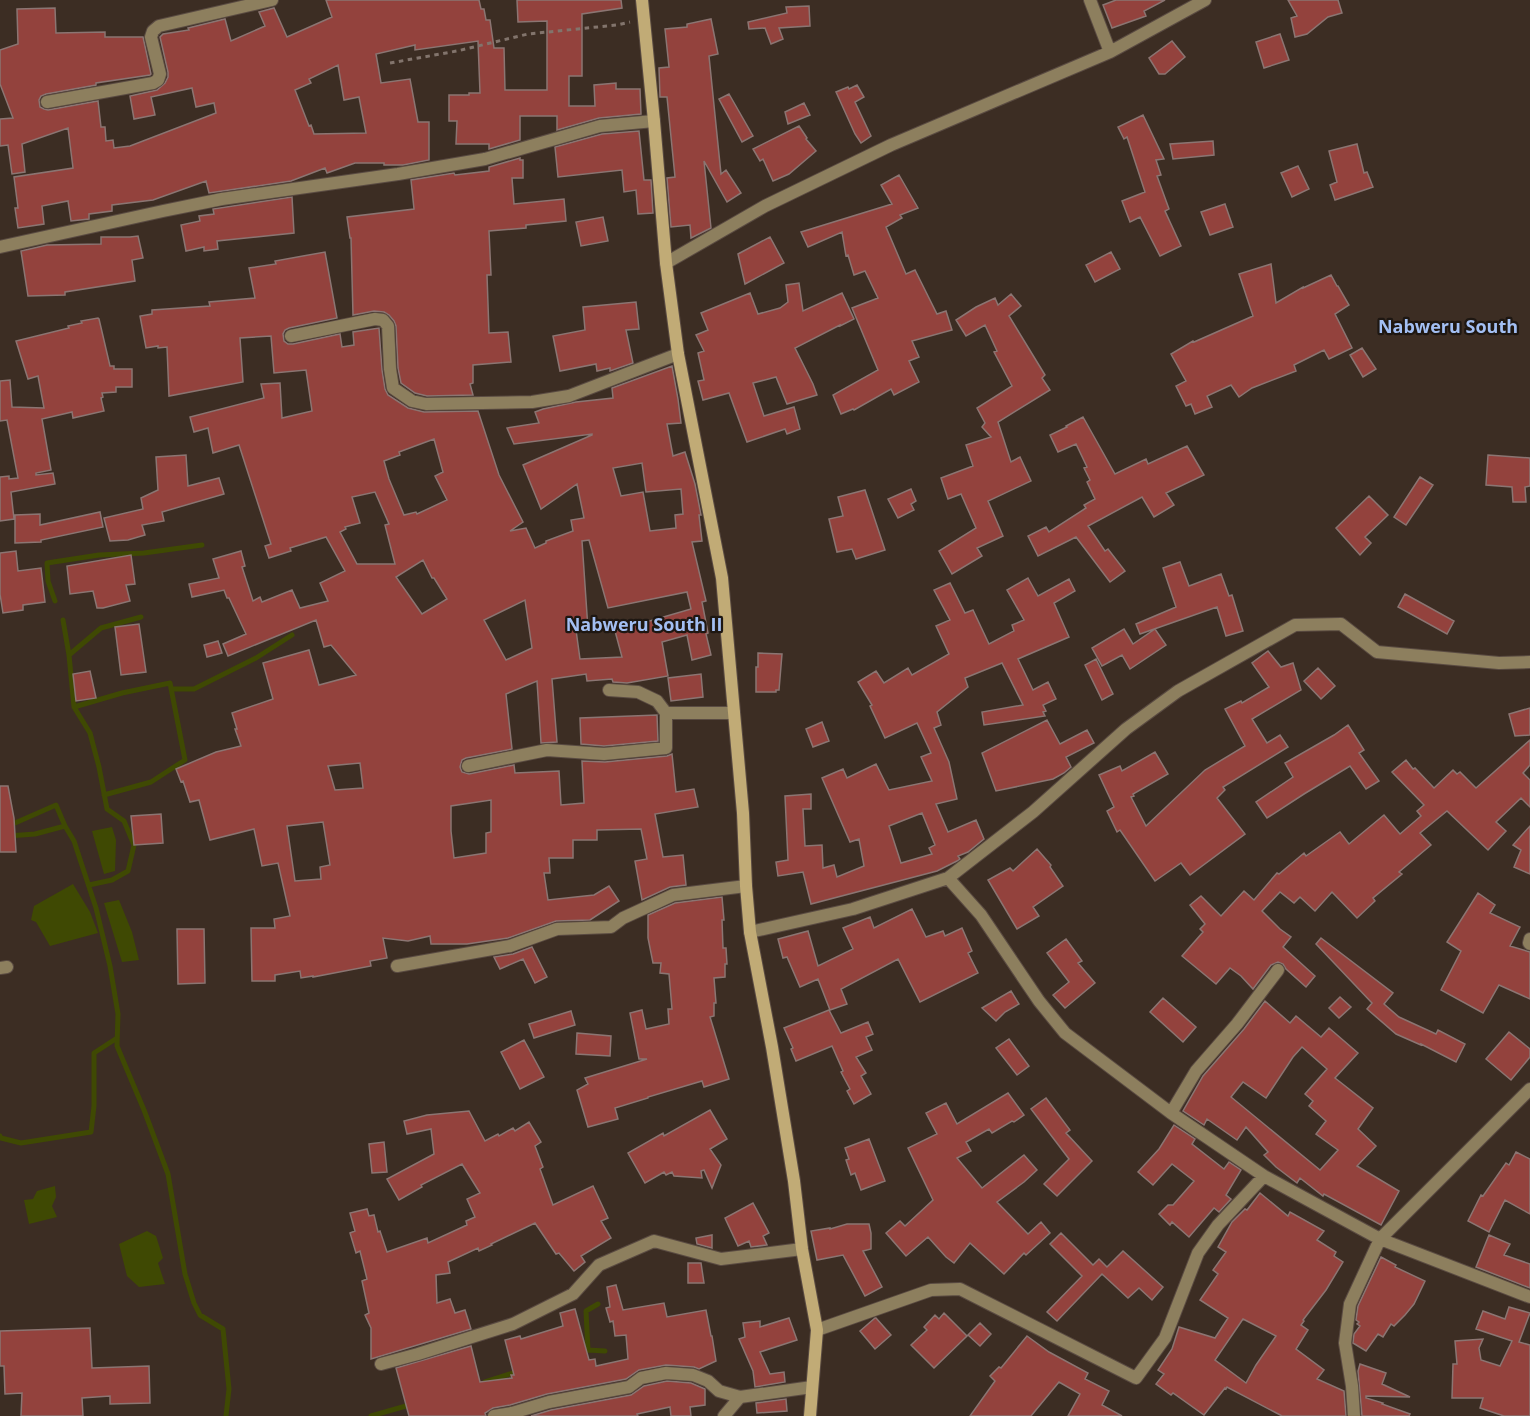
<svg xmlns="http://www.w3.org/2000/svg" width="1530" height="1416" font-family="'Open Sans',sans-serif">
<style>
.water{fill:#3f4903}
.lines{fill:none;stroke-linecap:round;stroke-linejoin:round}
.stream{stroke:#3f4903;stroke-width:5}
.building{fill:#93423d;stroke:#8b7572;stroke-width:1.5;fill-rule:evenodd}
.street-casing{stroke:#5a4b42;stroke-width:14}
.secondary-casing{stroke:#5a4b42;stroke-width:14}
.path{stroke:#82746c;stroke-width:3;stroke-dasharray:4.5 4.5;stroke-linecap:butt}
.street{stroke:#8d7f5e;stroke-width:12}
.secondary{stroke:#c1ab76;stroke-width:12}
.labels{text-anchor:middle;stroke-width:4.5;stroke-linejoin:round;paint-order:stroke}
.quarter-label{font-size:18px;font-weight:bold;fill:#a3bff3;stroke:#1e1712}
</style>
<rect width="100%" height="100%" fill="#3c2d23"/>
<path class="water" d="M112 827 116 840 115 871 104 874 92 831Z
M73 884 90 912 98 933 50 946 36 922 31 920 34 906Z
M119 900 132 932 139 960 122 962 104 903Z
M55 1186 56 1197 52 1206 57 1217 29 1224 24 1200 33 1199 37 1191Z
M147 1231 156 1236 163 1258 158 1263 165 1284 139 1287 127 1276 119 1244Z"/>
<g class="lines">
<path class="stream" d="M55 601 48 581 47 563 99 555 144 553 202 545
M63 620 69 655 74 707 90 733 99 767 107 809 124 821 134 845 128 871 112 880 89 885
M69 655 101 628 141 617
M172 689H194L256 658 292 635
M74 707 122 693 170 683 185 760 151 782 104 795
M8 824 15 823 56 805 65 826
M8 836 35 834 65 826 74 841 96 908 110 966 118 1014 117 1046 144 1110 168 1174 185 1274 194 1303 200 1315 223 1329 229 1389 226 1416
M0 1136 1 1138 21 1143 91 1132 94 1106V1053L117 1038
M588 1350 586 1311 598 1304
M580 1353 588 1350 605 1351
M485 1382 519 1371
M371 1416 413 1404"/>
</g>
<path class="building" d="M326 0H479L481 9H484L486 20H490L494 48H504L505 90H547V21L518 22 517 0H621L622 8 582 14V76H569V106H595L594 85 616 83V89H640L641 114 599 118 557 130V116H520V140L489 149V144H456L457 121H449V95H469V93H480L478 41 415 50V45L376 54 381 83 410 79 418 122H429V160L403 165H384V163H355L327 173 325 168 291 181 209 193 206 181 153 200 112 205V211L89 214V219L71 221 68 201 42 206 44 224 18 228 15 208H18L14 177 73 168 68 128 22 144 25 172 12 174 8 145 0 146V119L13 118 0 84V50L18 44 17 9 55 8 56 33 105 32V37H143L151 74 150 75 96 83V85L46 94 41 96 39 100 40 107 44 109 48 110 98 101 101 127H105L106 141 113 140 114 148 130 146 216 113 214 103 196 107 192 88 151 97 155 115 134 119 130 96 157 90 165 83 168 77V72L160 37 163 34 189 30 188 28 225 19 231 41 265 26 259 12 274 8 287 37 332 17ZM338 65 344 100 359 97 366 133 314 134 311 125 309 126 295 90 311 83 309 79Z
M1116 0H1165L1144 11 1146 16 1112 28 1103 5Z
M1288 0H1338L1342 13 1328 17 1307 34 1295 37 1291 18 1297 16Z
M809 6 810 26 779 28 783 39 771 44 765 28 749 29 748 22 787 13 786 7Z
M711 19 718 54 709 56 721 174 726 170 741 193 727 202 704 161 711 228 691 238 690 225 671 227 667 178 675 177 667 97H660L659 68 669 67 665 29 687 27V24Z
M1280 34 1289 60 1264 68 1256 42Z
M1172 41 1185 57 1165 74H1159L1149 58Z
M857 85 864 97 855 102 871 136 861 143 855 134 836 92 848 87 849 89Z
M729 94 753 136 742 142 719 99Z
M804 103 810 115 788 124 785 112Z
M1143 115 1164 159 1156 160 1161 175 1157 176 1169 209 1165 211 1181 246 1160 256 1140 217 1130 222 1122 201 1145 192 1127 137 1124 139 1118 127Z
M799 126 807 138 806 139 816 151 789 174 773 181 763 159 760 161 753 149Z
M639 131 644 180H651L653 213 638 214 636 190 624 192 622 170 558 177 555 147 602 134Z
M1213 141 1214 155 1173 159 1170 144Z
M1357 144 1364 173 1367 172 1373 187 1335 200 1330 185 1337 182 1329 151Z
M520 158V160H523V178H512L514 204 564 199 566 221 526 225V228L489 231 491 275H487L489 333 508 332 511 362 473 365V383L470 384 473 395 427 396 415 393 401 383 398 368 396 326 394 321 389 315 384 312 374 311 353 315 351 238H350L347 217 414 209 411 180 454 173 455 175 489 171V167Z
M1298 166 1309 189 1292 197 1281 173Z
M899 175 918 208 900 215 902 218 886 227 906 274 915 270 937 314 946 311 952 330 912 341 919 357 909 361 919 382 894 395 891 389 854 410 853 409 841 414 833 395 878 370 852 308 878 298 865 271 854 275 848 255 846 256 842 232 808 247 801 232 892 204 881 185Z
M292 197 294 233 217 241 218 249 204 251V247L186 251 181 225 200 221 199 216 214 214 213 209Z
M1225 204 1233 227 1210 235 1201 212Z
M603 217 608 241 581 246 576 222Z
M138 236 143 258 132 260 135 281 65 292V295L28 296 21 251 47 245 101 244V237H130Z
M770 237 784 263 745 284 738 254Z
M325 252 337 318 289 328 285 330 283 334 284 341 288 344H293L340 334 342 347 354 345 353 332 379 328 382 370 385 389 388 395 408 408 424 412 478 411 499 475 523 522 510 531 526 528 535 548 546 543V541L573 531 571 520 584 518 577 484 541 509 523 465 592 435V434L514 444 507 428 539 423 535 412 543 409 576 402 613 398 612 388 672 366 678 399 681 423 667 424 673 456 685 452 695 484 701 515H699L702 541 692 542 706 601 702 602 708 633 706 634 711 655 692 660 687 635 662 642 668 676 627 683 613 682 612 679 587 681 586 674 552 679 557 742 541 743 537 681 506 694 512 749 466 758 462 760 460 767 462 772 469 774 514 765 515 773 559 771 561 805 584 803 582 761 605 762 667 756 672 754 676 792 694 789 698 807 655 814 663 857 683 855 686 885 670 887 642 900 635 861 647 859 641 829 597 830V840H573V858H549L550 873H544L548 900 594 895 609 886 619 901 590 920 556 921 508 938 467 944H431L430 936 408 941 383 938 387 958 370 961 371 966 313 977V976L301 978 300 971 275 975V981H252L251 928H275L274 919 290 916 278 863 262 866 254 829 210 840 199 800 190 802 183 781 181 782 176 769 216 752 241 746 235 729H237L232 713 273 699 263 663 309 650 319 685 356 675 331 645 324 647 316 620 228 656 223 644 246 634 229 598H227L224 590 192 597 189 584 219 578 213 559 241 551 245 566 242 567 253 601 260 597 262 602 292 590 300 608 328 601 320 583 345 571 326 537 290 548 291 551 269 558 265 546 271 544 239 445 213 453 208 428 194 432 190 417 264 398 261 384 280 383 282 418 312 411 306 370 274 373 271 336 240 338 243 382 169 396 167 347 158 348V346L146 348 140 316 152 314V310L210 306 209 302 255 298 249 268 276 264 275 261ZM434 439 443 472 435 476 447 500 417 514 416 512 404 515 389 479 384 461 400 455 399 452ZM642 463 646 492 681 489 683 514 675 515 676 528 650 531 643 492 621 496 613 468ZM375 492 389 524 385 525 395 564H357L340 532 346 529 345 527 360 523 352 497ZM589 540 608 608 687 592 691 609 615 631 622 657 580 659 576 630 588 629 582 541ZM423 560 432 578H434L447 599 422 614 396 577ZM525 600 532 648 506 660 484 620ZM360 763 363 788 335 790 328 766ZM491 800V832L486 833V853L454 858 451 831V806ZM323 822 330 865 320 867 321 879 295 881 287 826Z
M1111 252 1120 269 1095 282 1086 265Z
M1271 264 1276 303 1303 287V288L1331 275 1337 286H1338L1349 305 1335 314 1352 348 1329 359 1324 350 1294 365 1296 371 1252 388 1239 397 1231 385 1207 396 1212 407 1195 414 1191 404 1186 406 1176 386 1186 381 1171 354 1193 341 1194 342 1253 316 1239 274Z
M799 283 803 311 842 293 854 319 840 326V325L795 348 813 384 817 395 787 404 776 377 753 383 764 416 794 407 800 429 787 434 785 429 747 442 729 393 703 400 698 381 704 380 698 353 704 351 696 335 708 330 701 313 750 293 758 314 780 308 788 302 786 285Z
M1011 294 1021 306 1009 316 1045 375 1042 378 1050 390 998 422 1011 462 1020 457 1031 481 988 501 1003 536 977 548 982 556 952 574 939 551 976 528 961 494 948 499 941 478 973 466 966 445 991 437 982 427 985 423 977 408 1012 386 994 352 997 351 985 325 966 336 956 320 976 307 995 298 998 305Z
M636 302 639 329 626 330 633 363 610 371V368L597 371 596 364 560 371 553 336 585 330 583 307Z
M98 318 99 319 110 366H114V369H132V387H116V392L102 393 103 397 101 398 104 411 73 418 72 412 42 419 51 470 36 473V475L53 473 55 484 11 492 14 519 0 521V477L9 476V479L18 478 7 420 0 421V381L10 380 12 407 44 408 38 376 28 379 16 341 69 328 68 326 82 323 81 321Z
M1362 348 1376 369 1363 377 1350 355Z
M1083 417 1115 474 1146 459 1148 464 1187 446 1204 475 1166 493 1174 505 1154 517 1142 497 1088 526 1105 551 1108 549 1125 571 1110 582 1076 537 1038 556 1028 536 1046 527 1049 532 1086 508 1084 505 1095 499 1087 482 1090 480 1084 468 1087 467 1076 444 1058 452 1050 435 1067 427 1066 426Z
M186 455 188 486 219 478 224 494 162 512 164 521 142 525 145 535 128 540 110 541 104 518 143 509 141 498 158 490 156 457Z
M1488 455 1530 458V486L1525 487 1526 502H1513L1512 487 1486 485Z
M1420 477 1433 485 1406 525 1394 517Z
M911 489 916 501 911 504 914 510 898 518 888 499Z
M865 490 885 550 856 559 852 549 837 552 829 519 843 516 838 497Z
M1369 496 1388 515 1365 537 1371 543 1360 555 1336 528Z
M100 512 103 527 41 540V542L15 543V515L40 514V525Z
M16 551 18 571 41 568 45 602 23 605V610L3 613 0 594V553Z
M131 555 135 584 126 585 130 601 103 608H97L93 591 70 594 67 566Z
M1180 562 1189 586 1221 574 1229 596 1232 595 1243 631 1226 636 1217 607 1140 634 1136 624 1176 607 1163 568Z
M1028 578 1038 596 1069 579 1075 591 1054 603 1069 637 1018 659 1033 690 1048 682 1056 699 1043 705 1046 711 1043 712 1045 716 984 725 982 712 1023 705 1002 663 965 678 968 687 937 712 941 725 934 728 949 762 957 799 936 804 948 832 976 820 984 839 968 852 958 856 960 859 957 861 937 871 811 904 803 872 778 876 776 862 788 860 785 796 811 794V809H803L805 846 822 845 823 868 834 865 837 877 864 866 859 839 850 842 822 778 843 769 847 778 876 764 889 790 932 781 921 757 931 753 917 723 885 738 870 706 872 705 858 682 876 671 884 683 908 668 912 675 949 654 936 626 950 620 934 590 950 583 965 613 973 610 989 644 1014 631 1012 625 1024 620 1007 590ZM922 813 935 845 929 848 932 854 901 863 889 826Z
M1405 594 1454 621 1447 634 1398 607Z
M139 624 146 672 121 675 115 627Z
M1124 629 1133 644 1155 629 1166 645 1130 669 1122 655 1102 666 1092 648Z
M218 641 222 653 207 657 204 645Z
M1268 651 1281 667 1293 663 1301 690 1252 719 1267 743 1280 735 1288 747 1223 787 1225 790 1217 798 1245 834 1190 875 1181 863 1155 881 1120 830 1117 832 1107 811 1114 807 1099 775 1120 766 1122 771 1155 752 1168 774 1133 794 1134 796 1131 797 1146 826 1205 770 1245 746 1225 709 1241 701 1242 703 1269 687 1252 663Z
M758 653 782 654 779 690H776V692H756V667H758Z
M1096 659 1113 694 1102 700 1085 665Z
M1318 668 1335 686 1321 699 1304 681Z
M90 671 96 698 76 701 73 674Z
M701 674 703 697 671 701 668 678Z
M1530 708V735L1515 736 1509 714Z
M657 715 658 741 604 746 581 744 580 718Z
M1047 720 1060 744 1087 730 1094 743 1066 757 1071 767 1064 773 1053 779 996 791 982 753Z
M822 722 829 741 813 747 806 729Z
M1348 725 1364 750 1359 753 1379 781 1366 789 1350 766 1304 794 1267 818 1256 802 1293 777 1285 763 1334 735Z
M1530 740V765L1523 773 1530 780V807L1521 798 1496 822 1506 831 1488 850 1447 811 1420 833 1431 845 1399 872 1402 874 1373 898 1375 901 1357 918 1332 892 1315 911 1300 897 1294 903 1280 892 1262 911 1280 929 1291 937 1283 947 1315 976 1306 987 1286 969 1283 964 1278 962 1271 965 1253 989 1241 976 1230 968 1216 984 1182 956 1203 932 1200 929 1205 924 1190 905 1201 896 1221 916 1244 891 1254 900 1277 873 1279 874 1304 853 1306 856 1340 832 1349 844 1384 815 1400 834 1421 816 1417 811 1424 805 1392 772 1406 760 1413 769 1415 768 1434 788 1453 770 1457 774 1460 772 1476 788Z
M0 786H8L14 818 16 852H0Z
M161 814 163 843 134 845 131 816Z
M1530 826V874L1514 867 1521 850 1513 845Z
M1037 849 1051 865 1050 867 1063 886 1033 907 1039 916 1017 929 988 880 1010 868 1013 871Z
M1478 893 1495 905 1490 913 1520 927 1510 946 1530 952V999L1499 985 1483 1013 1441 990 1461 951 1447 942Z
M722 897 724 920H722L723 948H726L727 964H725V977L714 978 716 1003H714V1016L710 1017 729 1079 704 1087 702 1081 648 1097V1098L615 1108 618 1119 588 1127 577 1090 588 1084 585 1078 647 1059H639L630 1013 642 1010 646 1029 669 1024 668 1009H672L669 974 660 973 661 963H653L648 938V915L675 903Z
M912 909 926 937 943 931 945 936 962 928 972 951 968 953 978 973 920 1002 898 959 841 989 847 1004 830 1010 818 979 800 987 787 957 783 958 778 939 808 931 818 966 853 949 843 928 870 917 874 928Z
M177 929H204L205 983 178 984Z
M1321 938 1393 993 1384 1004 1399 1017 1436 1034 1438 1030 1465 1044 1456 1062 1421 1044V1045L1396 1034 1367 1009 1372 1003 1316 944Z
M1066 939 1082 961 1078 963 1095 983 1065 1008 1053 995 1069 982 1047 953Z
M532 947 547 977 535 983 523 959 500 969 494 957 513 954Z
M1011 991 1019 1004 1005 1012 996 1021 982 1008Z
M1340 997 1351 1007 1339 1018 1329 1008Z
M1163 998 1196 1027 1183 1042 1150 1012Z
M1265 1001 1290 1023 1296 1016 1321 1037 1329 1028 1358 1053 1335 1078 1373 1108 1358 1129 1376 1146 1357 1166 1399 1191 1381 1225 1324 1194 1323 1196 1300 1178 1297 1183 1276 1167 1264 1155 1268 1152 1246 1127 1237 1140 1207 1119 1204 1125 1183 1111 1203 1076 1244 1029ZM1302 1047 1327 1069 1305 1094 1313 1101 1309 1106 1326 1121 1316 1134 1338 1150 1320 1170 1231 1097 1243 1082 1266 1098 1293 1057Z
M829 1010 841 1033 868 1022 873 1034 866 1037 872 1050 856 1057 866 1073 861 1076 871 1094 854 1104 847 1091 850 1089 841 1072 843 1071 832 1046 796 1061 791 1049 793 1048 784 1028Z
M571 1011 575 1025 534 1038 529 1024Z
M1509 1032 1530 1049V1057L1511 1080 1486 1059Z
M577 1033 611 1036 610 1056 576 1054Z
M1009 1039 1029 1066 1017 1075 996 1048Z
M524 1040 544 1077 520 1089 501 1052Z
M1008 1093 1024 1115 1014 1122 1012 1121 992 1133 989 1129 966 1142 971 1151 957 1158 982 1188 1024 1155 1037 1170 1024 1182 997 1202 1028 1234 1041 1222 1050 1233 1026 1255 1024 1253 1004 1274 970 1243 954 1263 946 1257 928 1237 906 1256 886 1233 900 1221 905 1226 933 1200 908 1148 937 1134 926 1113 946 1103 957 1124Z
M1046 1098 1070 1130 1066 1133 1092 1161 1057 1196 1044 1184 1069 1159 1031 1109Z
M710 1110 727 1139 710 1149 721 1165 712 1188 704 1170 701 1171 702 1178 674 1176 672 1172 666 1175 664 1172 645 1183 628 1153 663 1133 664 1136Z
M469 1111 485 1141 498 1134 499 1136 513 1128 515 1131 529 1122 541 1142 535 1146 543 1167 540 1169 553 1205 593 1186 608 1218 601 1221 611 1238 581 1256 585 1262 574 1271 559 1253 556 1254 535 1223 491 1244 492 1245 479 1251 478 1248 448 1262 450 1273 436 1275 437 1303 450 1299 455 1313 465 1310 471 1329 371 1359V1328L365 1315 369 1313 362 1281 367 1279 360 1251 356 1253 350 1233 355 1231 350 1213 367 1209 369 1216 374 1215 378 1232 380 1231 387 1252 427 1238 428 1243 467 1225 466 1221 475 1217 467 1199 480 1193 462 1164 421 1185 422 1187 399 1200 387 1179 434 1154 431 1129 407 1134 404 1121 427 1115Z
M1174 1125 1195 1139 1192 1144 1224 1169 1229 1162 1241 1170 1226 1195 1231 1199 1219 1212 1214 1208 1189 1237 1172 1222 1170 1225 1159 1214 1168 1205H1173L1194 1181 1172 1164 1153 1185 1138 1172 1159 1149Z
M869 1139 885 1181 861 1190 855 1173 851 1175 846 1160 849 1159 845 1148Z
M384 1142 387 1172 372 1173 369 1144Z
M1516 1152 1530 1159V1214L1505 1200 1489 1232 1468 1221 1481 1195 1483 1196 1506 1163 1509 1165Z
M1260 1193 1288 1216 1290 1212 1324 1231 1317 1240 1336 1252 1334 1256 1343 1262 1326 1290 1303 1320 1304 1321 1301 1325 1308 1330 1296 1349 1324 1370 1317 1379 1344 1391 1346 1416H1282L1227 1387 1226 1389 1225 1388 1204 1415 1173 1393 1171 1395 1156 1384 1164 1374 1158 1370 1172 1349 1179 1327 1215 1338 1228 1318 1200 1300 1218 1274 1213 1270 1226 1252 1218 1247 1232 1222 1245 1209 1247 1210ZM1243 1319 1276 1336 1256 1365 1246 1383 1215 1360Z
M753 1203 769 1233 763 1236 767 1245 751 1247 749 1241 738 1246 725 1218Z
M847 1224H869L871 1233V1249L863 1251 882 1287 865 1296 843 1255 817 1260 811 1231 830 1228V1229Z
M1061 1233 1093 1265 1099 1259 1107 1267 1123 1251 1163 1287 1152 1300 1139 1288 1128 1298 1102 1274 1057 1321 1047 1312 1082 1276 1050 1244Z
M712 1235V1248L697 1244 696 1238Z
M1489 1235 1510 1244 1504 1255 1530 1264V1288L1476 1267Z
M1381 1257 1396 1265 1395 1267 1425 1281 1414 1304 1405 1315 1394 1326 1391 1324 1383 1337 1378 1334 1366 1351 1353 1343 1354 1334 1360 1326 1357 1324 1359 1322 1356 1320 1358 1306Z
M688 1263H701L704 1283H688Z
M616 1285 623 1310 664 1303 667 1317 706 1310 711 1336H712L716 1361 699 1369 694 1367 666 1365 639 1370 626 1379 547 1394 510 1405 493 1408 485 1413 486 1416H409L396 1368 471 1346 480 1382 512 1378 511 1375H514L505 1340 520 1336 521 1339 563 1326 560 1313 575 1309 589 1360 595 1359 596 1366 628 1359 626 1335 615 1336 613 1321 610 1322 606 1308 610 1307 607 1287Z
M1509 1307 1530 1313 1519 1342 1530 1345V1416H1504L1480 1408 1483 1398H1452L1453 1364H1457L1455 1341 1483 1339 1479 1348 1481 1360 1500 1366 1512 1341 1476 1329 1483 1311 1505 1319Z
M944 1313 967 1336 934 1368 911 1345 927 1330 924 1327 935 1315 939 1319Z
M789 1318 797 1340 760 1352 770 1374 784 1372 785 1382 755 1387 753 1371 739 1339 745 1337 743 1323 760 1321V1327Z
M875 1318H876L891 1335 875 1349 860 1331Z
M980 1323 991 1334 980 1346 968 1335Z
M90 1328 92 1368 149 1366 150 1403 110 1404V1396L82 1398 83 1416H21L22 1393 5 1394 4 1366H0V1331Z
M1027 1336 1049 1352 1088 1373 1085 1379 1109 1391 1102 1405 1122 1416H1068L1080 1394 1059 1382 1031 1416H970L995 1381 990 1376 999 1367 1001 1368Z
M1360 1364 1386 1373 1382 1384 1410 1397 1366 1396V1398L1383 1403 1382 1404 1410 1414 1409 1416H1362L1358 1371Z
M667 1381 691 1383 705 1389V1405L690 1407 691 1416H671L670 1407 637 1414 638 1416H531L551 1410 631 1395 644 1386Z
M786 1399 787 1411 757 1413 756 1403Z"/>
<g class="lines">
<g class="street-casing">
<path id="street" d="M1090 0 1110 52
M47 102 153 83 158 80 160 74 151 37 153 31 159 26 272 0
M0 247 163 211 222 199 398 174 485 159 600 126 654 121
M666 263 765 206 891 145 1110 52 1205 0
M291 336 375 319 383 320 388 326 390 369 393 388 412 401 426 404 532 402 569 396 678 354
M609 690 638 692 657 701 666 713
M468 766 547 750 604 754 666 748V713H734
M948 878 981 915 1039 1001 1065 1033 1171 1113 1264 1176 1380 1239 1530 1297
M750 932 853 909 948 878 1033 812 1126 729 1178 691 1295 625 1341 624 1377 652 1499 663 1530 662
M1530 939 1529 943 1530 944
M397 966 510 946 557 929 611 927 623 918 673 895 746 886
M0 968 7 967
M1171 1113 1196 1071 1237 1024 1278 970
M817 1330 931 1290 960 1289 1136 1378 1165 1338 1198 1253 1218 1225 1264 1176
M381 1364 418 1354 513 1324 573 1294 599 1265 654 1241 721 1259 802 1249
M494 1416 512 1413 549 1402 629 1387 641 1378 666 1373 693 1375 708 1381 719 1391 740 1397
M724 1416 740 1397 812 1387
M1354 1416 1352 1386 1345 1343 1350 1304 1380 1239 1530 1089"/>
</g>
<g class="secondary-casing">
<path id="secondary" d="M642 0 654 121 666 263 678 354 722 578 743 813 746 886 750 932 772 1047 794 1181 802 1249 817 1330 810 1416"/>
</g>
<path class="path" d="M390 63 457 51 528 34 617 25 630 22"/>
<use href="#street" class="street"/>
<use href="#secondary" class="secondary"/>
</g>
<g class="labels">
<g class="quarter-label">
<text x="1448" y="333">Nabweru South</text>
<text x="644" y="631">Nabweru South II</text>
</g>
</g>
</svg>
